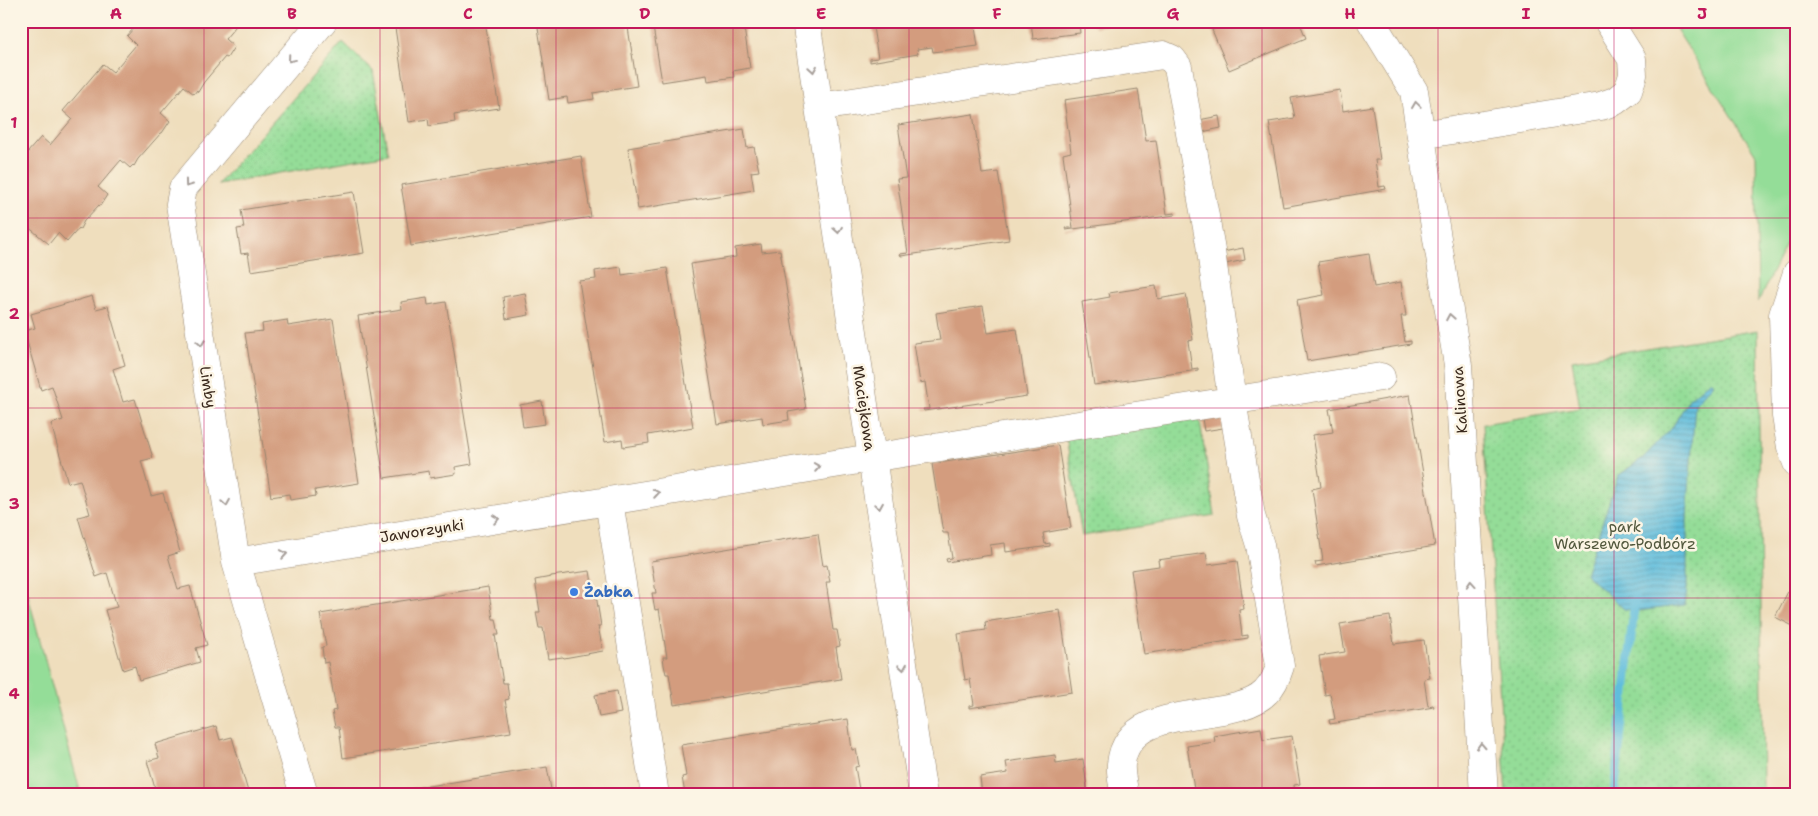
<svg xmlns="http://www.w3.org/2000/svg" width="1818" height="816" font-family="'Shantell Sans',sans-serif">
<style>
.grass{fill:#94dd98;stroke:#68845b}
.park{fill:url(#park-dots);stroke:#68845b}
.water{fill:url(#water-rules);stroke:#4d747e}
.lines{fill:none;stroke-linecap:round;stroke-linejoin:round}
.stream{stroke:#5fbddd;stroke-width:9}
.building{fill:#d39c7e}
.minor-casing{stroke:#95846e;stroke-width:29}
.minor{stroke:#fff;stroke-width:28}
.oneway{stroke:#a79f9a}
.grid{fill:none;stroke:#c2185b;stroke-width:1;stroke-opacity:0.55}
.shop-dot{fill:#3f7fe0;stroke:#fcf5e5;stroke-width:2}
.labels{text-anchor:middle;stroke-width:5;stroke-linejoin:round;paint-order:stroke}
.street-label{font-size:15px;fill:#3b2a1e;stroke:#fcf5e5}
.park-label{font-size:15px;fill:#51573c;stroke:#fcf5e5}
.shop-label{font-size:15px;font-weight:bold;fill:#366cbe;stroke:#fcf5e5;text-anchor:start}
.neatline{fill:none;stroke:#c2185b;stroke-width:2}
.grid-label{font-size:16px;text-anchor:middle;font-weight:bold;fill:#c2185b}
</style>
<defs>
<pattern id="park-dots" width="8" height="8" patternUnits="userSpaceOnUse" patternTransform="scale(1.25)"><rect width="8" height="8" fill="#94dd98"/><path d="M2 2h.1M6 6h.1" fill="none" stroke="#80be83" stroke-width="1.8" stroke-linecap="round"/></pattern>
<pattern id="water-rules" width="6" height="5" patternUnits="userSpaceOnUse" patternTransform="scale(1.25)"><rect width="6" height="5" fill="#5fbddd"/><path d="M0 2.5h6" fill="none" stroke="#509ab3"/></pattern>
</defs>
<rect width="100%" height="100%" fill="#fcf5e5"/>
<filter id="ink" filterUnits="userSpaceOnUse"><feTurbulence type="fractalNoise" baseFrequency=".02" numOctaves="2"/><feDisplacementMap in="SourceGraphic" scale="10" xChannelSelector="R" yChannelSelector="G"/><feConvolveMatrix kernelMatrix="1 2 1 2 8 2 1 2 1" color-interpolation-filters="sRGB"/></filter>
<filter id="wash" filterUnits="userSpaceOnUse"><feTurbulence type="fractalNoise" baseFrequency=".0096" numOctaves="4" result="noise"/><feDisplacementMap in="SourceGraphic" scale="20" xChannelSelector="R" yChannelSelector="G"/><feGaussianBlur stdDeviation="1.12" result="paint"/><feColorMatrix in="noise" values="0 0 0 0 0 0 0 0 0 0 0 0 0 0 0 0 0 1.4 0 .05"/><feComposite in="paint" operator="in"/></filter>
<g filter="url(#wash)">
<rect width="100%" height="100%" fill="#efdebd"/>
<path class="grass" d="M1671 21H1797V221L1758 302 1756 155Z
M21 569 81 795H21Z"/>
<path class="park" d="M343 42 373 71 388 154 218 184Z
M1758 330 1763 795H1506L1483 424 1580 408 1572 360Z
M1199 416 1215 515 1082 536 1066 437Z"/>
<path class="water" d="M1711 380 1714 384 1695 404 1687 518V589L1685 605 1638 611 1624 609 1585 574 1618 476 1644 457 1673 426 1689 399Z"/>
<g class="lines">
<path class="stream" d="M1614 795 1635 599"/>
</g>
<g id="blocks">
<path class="building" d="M140 21H240L225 39 234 47 227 58 225 57 204 82 198 92 197 90 194 94 184 86 161 113 170 121 162 133H161L138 159 134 166 133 165 130 168 121 160 98 187 107 195 100 206 99 205 84 221 80 229 79 228 67 242 58 233 49 244 21 221V160L41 137 50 145 72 119 63 111 103 64 113 72 136 45 127 36Z
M394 21H485L499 108 454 115 455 122 429 126 428 119 409 122Z
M537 21H627L637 86 593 93 594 99 568 103 567 97 549 100Z
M652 21H743L750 68 733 71 734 77 708 81 707 75 662 82Z
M872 21H974L978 46 933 52 932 47 917 49 918 54 870 62V59L878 58Z
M1031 21H1093V22L1079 24 1080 33 1033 39Z
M1094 21H1126V22L1095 27Z
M1218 21H1299L1306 38 1229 70 1212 30 1220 26Z
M1138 89 1146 141 1156 140 1167 214 1175 213V215L1066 230 1065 228H1073L1063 154 1071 152 1064 100Z
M1340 90 1343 111 1372 106 1380 160H1375L1379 187 1385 186 1386 189 1283 207 1269 122 1295 118 1291 98Z
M973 114 982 174 998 172 1009 240 901 256 900 254 908 253 897 179 906 178 898 125Z
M1219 116 1221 128 1202 132 1199 120Z
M744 129 747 148 754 147 759 171 751 172 754 190 638 209 628 148Z
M581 156 591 217 411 246 401 185Z
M354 192 364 253 251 271 248 253 241 254 237 229 244 228 241 210Z
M761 244 762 252 780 250 806 409 788 412 789 420 770 423 763 424 762 417 717 424 691 264 736 257 735 248Z
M1243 248 1245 260 1225 264 1223 252Z
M1369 254 1374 287 1401 282 1406 316H1401L1405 342 1411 341V344L1307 361 1297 300 1324 295 1318 262Z
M621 267 622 275 667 268 693 427 648 435 649 443 623 447 622 439 605 442 579 281 596 279 595 271Z
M1156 286 1158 299 1186 294 1193 340 1188 341 1192 369 1198 368V370L1094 385 1082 302 1110 297 1109 293Z
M525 293 529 315 506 319 503 297Z
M92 296 96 309 108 306 125 365 113 369 123 402 135 399 153 458 141 461 151 496 163 493 180 552 168 556 178 589 190 586 207 645 196 648 200 662 139 680 135 666 123 670 105 610 117 607 107 573 96 577 78 517 90 514 80 480 68 483 51 424 63 420 52 386 41 390 24 331 35 328 31 314Z
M427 298 428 305 446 302 472 464 455 467 456 474 430 478 429 471 384 478 358 316 402 309 401 302Z
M983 306 988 333 1017 329 1027 396 924 411 923 409H929L925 382 920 383 914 343 940 340 936 313Z
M333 319 359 483 315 490 316 496 290 500 289 494 271 497 245 333 263 331 262 324 287 320 288 326Z
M1410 395 1435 546 1316 566 1315 562 1323 561 1312 489 1321 487 1313 435 1333 432 1329 409Z
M542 401 545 424 523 427 520 405Z
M1222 415 1223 428 1204 431 1202 418Z
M1058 445 1071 528 1043 533 1045 544 1050 543V546L1006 552 1005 543 990 545 991 555 947 562 946 559 952 558 948 533H943L932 464Z
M818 534 823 566 827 565 830 582H826L833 630H837L840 646 836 647 841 679 674 705 669 674H666L664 665 663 657H667L659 609 655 610 652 593H656L651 561Z
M1206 553 1208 565 1237 561 1244 609 1239 610 1242 636 1248 635V638L1144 654 1131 570 1159 566 1158 560Z
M590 571 594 595H596L601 626H598L603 651 564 658 563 657 548 659 543 628H539L536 612H540L535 580 551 577V576Z
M1797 574V628L1775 617Z
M488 587 493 619H496L499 635H495L503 683H507L509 699 505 700 511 732 343 758 339 727H335L332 711 336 710 328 662 324 663 322 647 326 646 320 614Z
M1060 610 1072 692 969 708V706L974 705 970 679 965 680 958 634 986 630 985 622Z
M1390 616 1394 644 1424 640 1430 678 1424 679 1428 706 1433 705 1434 707 1330 724 1329 720 1335 719 1330 694 1325 695 1319 656 1345 652 1340 624Z
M617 691 621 713 599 717 595 695Z
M848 719 852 750 856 749 859 766 855 767 860 795 685 794 682 777 686 776 681 745Z
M216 726 220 740 232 737 249 795H157L147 761 159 758 155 744Z
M1261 728 1263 740 1292 736 1300 784 1294 785 1295 795H1195L1187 746 1215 742 1214 736Z
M1055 755 1056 763 1083 759 1088 795H982L980 777 1008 773 1006 762Z
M547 767 552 795H379V794Z"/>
</g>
</g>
<g filter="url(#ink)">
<use href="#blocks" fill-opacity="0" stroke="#95846e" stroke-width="1"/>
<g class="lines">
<g class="minor-casing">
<path id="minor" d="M806 21 923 795
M1371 21 1414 91 1432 208 1458 365 1484 795
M819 107 1163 55 1172 59 1178 67 1210 244 1232 400 1251 516 1260 545 1280 666C1277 676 1273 685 1266 692 1233 727 1128 697 1121 764 1120 774 1123 785 1125 795
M1421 135 1601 106 1615 101 1628 91 1633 75 1632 59 1608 21
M1797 273 1783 315 1786 416 1791 447 1797 463
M609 501 655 795
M236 562 871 458 1381 377
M304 795 236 562 180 204 183 188 323 21"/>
</g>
<use href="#minor" class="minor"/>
</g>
<defs><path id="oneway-chevron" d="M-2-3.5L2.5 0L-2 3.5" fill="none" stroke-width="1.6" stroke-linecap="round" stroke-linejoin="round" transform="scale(1.25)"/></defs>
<g class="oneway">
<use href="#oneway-chevron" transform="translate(291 59) rotate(130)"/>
<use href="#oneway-chevron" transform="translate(813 69) rotate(81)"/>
<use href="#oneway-chevron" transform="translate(1416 105) rotate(-98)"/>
<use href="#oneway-chevron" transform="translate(188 184) rotate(126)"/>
<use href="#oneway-chevron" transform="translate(838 230) rotate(81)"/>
<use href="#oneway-chevron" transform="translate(1450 317) rotate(-100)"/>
<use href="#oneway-chevron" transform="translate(201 343) rotate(81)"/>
<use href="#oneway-chevron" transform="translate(817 467) rotate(-9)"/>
<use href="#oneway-chevron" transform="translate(656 493) rotate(-9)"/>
<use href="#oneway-chevron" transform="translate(226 503) rotate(81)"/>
<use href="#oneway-chevron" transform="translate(879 506) rotate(81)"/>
<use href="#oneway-chevron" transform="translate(496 519) rotate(-9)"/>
<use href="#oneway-chevron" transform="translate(284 554) rotate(-9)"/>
<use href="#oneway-chevron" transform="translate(1471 584) rotate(-94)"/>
<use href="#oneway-chevron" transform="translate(903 667) rotate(81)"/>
<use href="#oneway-chevron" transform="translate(1481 746) rotate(-93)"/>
</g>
</g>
<path class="grid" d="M204 21V795M380 21V795M556 21V795M733 21V795M909 21V795M1085 21V795M1262 21V795M1438 21V795M1614 21V795M21 218H1797M21 408H1797M21 598H1797"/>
<circle class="shop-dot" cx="574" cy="592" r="5"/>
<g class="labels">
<g class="street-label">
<text transform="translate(208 387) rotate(81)" y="5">Limby</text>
<text transform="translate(1460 400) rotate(-94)" y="5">Kalinowa</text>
<text transform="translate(864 408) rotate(82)" y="5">Maciejkowa</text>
<text transform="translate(422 531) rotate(-9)" y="5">Jaworzynki</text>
</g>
<g class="park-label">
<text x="1625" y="532">park<tspan x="1625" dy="17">Warszewo-Podbórz</tspan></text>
</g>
<g class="shop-label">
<text x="584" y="597">Żabka</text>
</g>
</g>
<rect width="1818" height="816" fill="none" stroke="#fcf5e5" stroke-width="55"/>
<rect x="28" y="28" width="1762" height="760" class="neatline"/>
<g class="grid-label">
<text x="116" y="19">A</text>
<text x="292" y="19">B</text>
<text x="468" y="19">C</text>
<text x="645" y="19">D</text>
<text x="821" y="19">E</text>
<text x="997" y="19">F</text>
<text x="1173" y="19">G</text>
<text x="1350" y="19">H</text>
<text x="1526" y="19">I</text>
<text x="1702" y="19">J</text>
<text x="14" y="128">1</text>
<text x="14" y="319">2</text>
<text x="14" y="509">3</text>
<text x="14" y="699">4</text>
</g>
</svg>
